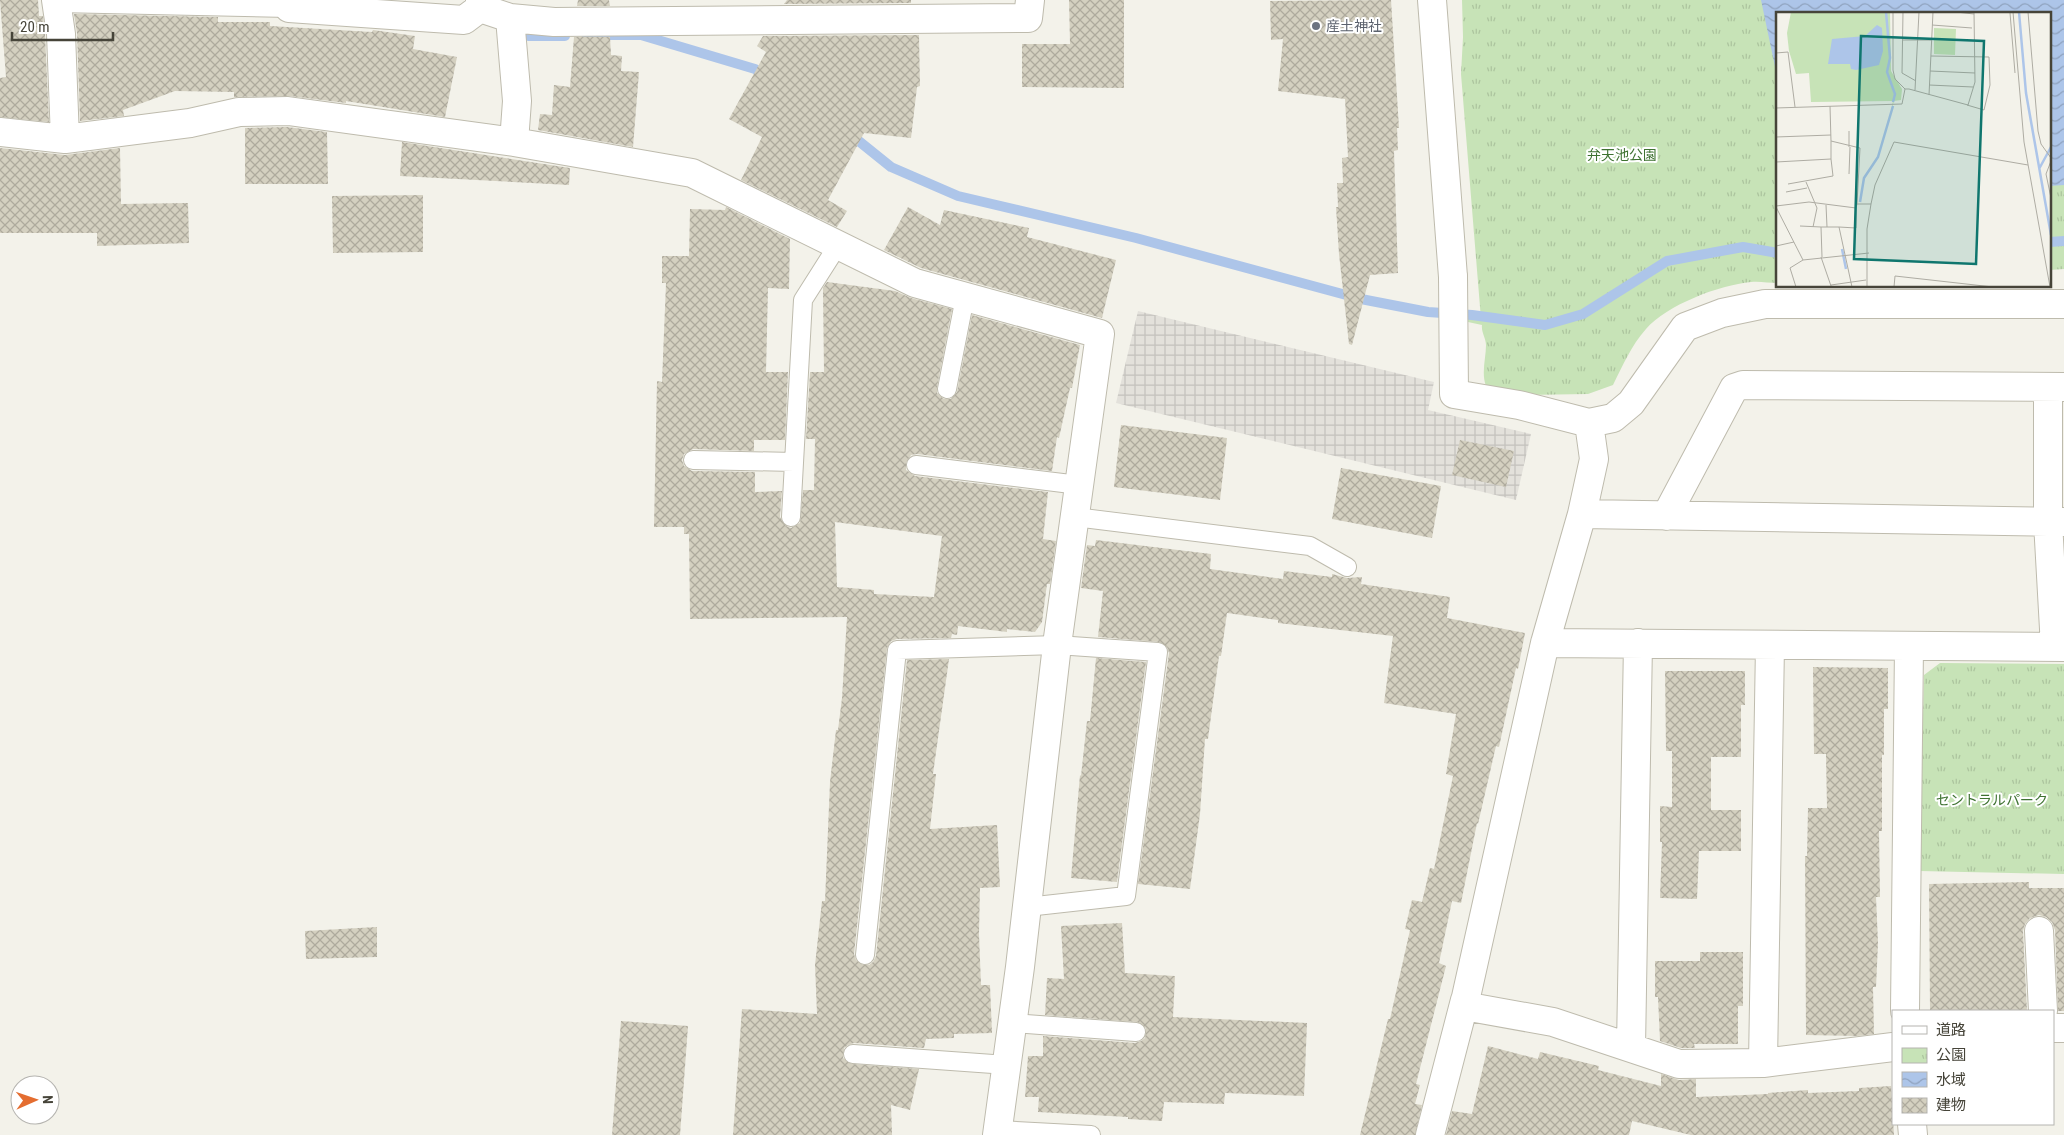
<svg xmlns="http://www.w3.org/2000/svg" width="2064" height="1135" font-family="'Roboto Condensed','Noto Sans JP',sans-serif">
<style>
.industrial{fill:url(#industrial-grid)}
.park{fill:url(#park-tufts)}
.water{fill:url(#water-waves)}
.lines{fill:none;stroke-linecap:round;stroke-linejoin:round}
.stream{stroke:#adc5e9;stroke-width:10}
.building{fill:url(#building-cross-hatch);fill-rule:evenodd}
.service-casing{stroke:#bebbad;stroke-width:20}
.minor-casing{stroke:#bebbad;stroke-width:30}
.tertiary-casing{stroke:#bebbad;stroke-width:30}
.service{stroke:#fff;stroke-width:18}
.minor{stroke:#fff;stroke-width:28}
.tertiary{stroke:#fff;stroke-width:28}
.worship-dot{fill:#6b7280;stroke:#fff;stroke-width:2}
.labels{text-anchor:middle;stroke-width:4;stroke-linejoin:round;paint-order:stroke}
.worship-label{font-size:14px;fill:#5b616d;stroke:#fff;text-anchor:start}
.park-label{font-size:14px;fill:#3e7231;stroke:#fff}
.inset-river{fill:none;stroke:#adc5e9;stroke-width:2.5}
.inset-road{fill:none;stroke:#aeaca3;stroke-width:1}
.view{fill:#0f766e;fill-opacity:0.15;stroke:#0f766e;stroke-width:2.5}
.inset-edge{fill:none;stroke:#464439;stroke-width:2.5}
</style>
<defs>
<pattern id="industrial-grid" width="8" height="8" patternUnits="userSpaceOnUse" patternTransform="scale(1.25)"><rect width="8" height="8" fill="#e3e1db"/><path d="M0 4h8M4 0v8" fill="none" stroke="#c4c2bd"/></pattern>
<pattern id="park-tufts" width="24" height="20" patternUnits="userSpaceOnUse" patternTransform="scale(1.25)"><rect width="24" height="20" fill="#c7e3b7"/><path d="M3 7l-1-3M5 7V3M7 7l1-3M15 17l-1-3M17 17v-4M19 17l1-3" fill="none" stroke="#acc49e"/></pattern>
<pattern id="water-waves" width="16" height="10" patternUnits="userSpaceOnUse" patternTransform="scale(1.25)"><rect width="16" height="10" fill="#adc5e9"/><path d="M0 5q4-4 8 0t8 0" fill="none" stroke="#8fa2be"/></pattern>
<pattern id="building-cross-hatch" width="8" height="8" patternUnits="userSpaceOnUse" patternTransform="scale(1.25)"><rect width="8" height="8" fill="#d4d0c0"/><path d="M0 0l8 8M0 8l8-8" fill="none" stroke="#aeaa9d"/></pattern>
</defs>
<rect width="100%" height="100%" fill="#f3f2ea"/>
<path class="industrial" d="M1138 311 1434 382 1428 410 1531 434 1516 500 1116 403Z"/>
<path class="park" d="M1462 0H2064V269L2050 270V14H1778V283C1769 283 1759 281 1751 282 1719 285 1667 305 1646 329 1631 346 1623 365 1613 385L1588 394 1525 395 1486 386C1481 373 1486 358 1486 345 1486 338 1481 332 1482 325L1374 302 1481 319 1461 74 1463 37Z
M1940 663 2064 664V874L1919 871 1924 675Z"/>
<path class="water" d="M1761 0H2064V185L2050 186V14H1778V81Z"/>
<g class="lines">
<path class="stream" d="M513 30 529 36H565
M587 35H641L755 69 766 76
M850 134 891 167 958 196 1136 238 1361 299 1428 312 1472 315 1545 325 1583 314 1667 261 1743 247 1778 253
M2050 242 2064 241"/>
</g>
<path class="building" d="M0 0H38L39 16H43L45 35 49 122 0 117V78L6 77Z
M578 0H609L610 6H577Z
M787 0H911V3L784 4Z
M1069 0H1124V88L1022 87V44H1070Z
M1391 0 1399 128H1397L1398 150 1394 151 1398 273 1370 275 1352 345 1349 344 1339 254 1336 207H1338L1337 183H1343L1342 158 1348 157 1345 99 1278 91 1283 39 1271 40 1270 1Z
M74 14 218 17V22H270V26L372 32 373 30 415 36 413 49 457 57 445 117 346 101V103L290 96 234 97V92L175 91 123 110 124 116 80 121 77 33Z
M919 35 920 86 917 87 911 138 864 133 828 200 847 211 837 227 741 180 762 137 729 119 766 52 757 46 763 36Z
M574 37H610L611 55 622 56 621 71 639 72 633 147 538 130 540 114 552 115 554 85 570 87Z
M287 127 327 132 328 184H245V128Z
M402 142 570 168 569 185 400 176Z
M0 148 65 155 120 148 121 204 188 203 189 243 97 246V233H0Z
M423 195V252L333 253 332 196Z
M726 207 790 239 789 289 768 288 766 372H788L785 440H754V451L693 449 684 454 682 460 684 466 692 471 755 472V492L782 491 780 517 786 526 791 528 800 523 803 490H814L815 439H806L810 372H824L823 288 827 282 895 291 911 298 952 309 937 387V393L944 399H951L957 392 972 315 1080 345 1072 388H1070L1059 438 1057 437 1052 471 917 454 911 455 906 463V470L915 476 1048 492 1043 539 1056 541 1050 584H1047L1042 622 1035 632 1007 629V632L958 626 957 635 952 634 951 638 897 639 891 641 887 648 854 954 856 960 863 965H869L873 962 876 956 907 660 949 659 933 774H936L930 829 997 825 1000 887 980 888 979 934 981 985H990L992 1033 954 1034V1038L926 1039 924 1048 854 1043 848 1045 844 1048 843 1058 852 1064 919 1069 910 1110 891 1105 892 1135H733L742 1009 817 1014 815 965 822 901H825L830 782 836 730H838L842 698 847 617 690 619 689 534H684V527H654L657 381 662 382 666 283H662V256H689L690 209 725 210ZM835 522 942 536 934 597 874 594V590L837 587Z
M908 207 940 225 944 210 1029 228 1027 237 1116 260 1102 318 921 268 884 250Z
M1121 425 1227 438 1220 500 1114 487Z
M1460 440 1514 451 1506 487 1452 475Z
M1341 468 1441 486 1432 538 1332 519Z
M1096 540 1211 554 1210 569 1283 579 1284 571 1332 577V574L1347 578 1362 577 1361 584 1450 597 1447 618 1525 633 1518 669 1516 668 1499 747 1496 746 1478 824 1477 823 1461 903 1452 901 1439 963 1446 966 1416 1084 1420 1085 1415 1104 1422 1105 1415 1135H1360L1388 1019H1390L1410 930 1405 929 1412 900 1422 902 1430 868 1434 869 1453 776 1446 774 1456 714 1384 703 1393 636 1278 623V620L1227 613 1221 656H1219L1208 739H1205L1200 814 1190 889 1138 884 1169 653 1167 647 1159 642 1098 637 1103 591 1081 588 1087 545 1095 546Z
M1096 658 1146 662 1117 882 1071 878 1080 775 1081 776 1087 721H1090Z
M1813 667 1888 668V709H1884V755H1882V831H1879L1880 897H1876L1878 943 1876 987H1873L1874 1034 1857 1036 1806 1035 1805 856H1807L1808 808H1827L1826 754H1814Z
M1665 671H1745V705H1741V757H1711V810H1741V851H1699L1697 899 1660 898 1662 842H1660V806L1672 807V751H1666Z
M2029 882V888H2064V1011H2058L2055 930 2052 922 2046 917 2039 915 2030 918 2025 924 2023 931 2027 1011H1930L1929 884Z
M1122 923 1125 973 1175 976 1173 1017 1307 1023 1304 1096 1225 1093 1224 1104 1164 1102 1162 1121 1128 1119V1117L1038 1112 1039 1097H1025L1028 1056H1043V1036L1135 1043 1141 1041 1145 1038 1146 1028 1137 1022 1045 1015 1047 978 1064 979 1061 926Z
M377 927V957L306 959 305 931Z
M1700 952H1743V1006H1738V1044H1694L1695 1048H1681L1660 1041 1658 997H1655V961H1700Z
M621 1021 688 1026 680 1135H612Z
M1488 1046 1538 1059 1540 1052 1599 1066 1598 1070 1661 1086V1074L1679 1080 1696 1079V1097L1768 1094V1093L1808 1090V1093L1859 1091V1088L1891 1086 1894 1135H1691L1632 1121 1629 1135H1446L1452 1111 1472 1114Z"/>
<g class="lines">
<g class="service-casing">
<path id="service" d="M57 3 289 8
M947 389 965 297
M693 460 794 462
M916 465 1079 485
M791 517 803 300 838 245
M1075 517 1310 546 1347 567
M865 955 897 650 1057 645 1158 652 1126 896 1027 907
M1012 1023 1136 1032
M853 1054 1007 1065
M998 1130 1091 1135"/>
</g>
<g class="minor-casing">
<path id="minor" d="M56 0 61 34 65 139
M289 0V8L464 20 480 8
M480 0V8L510 18 554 22 1028 18 1030 0
M510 18 517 101 514 142
M0 132 65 139 190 123 239 112 288 111 514 142 692 173 915 283 1100 334 1057 645 1020 967 997 1135
M1453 277 1454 394 1519 405 1589 423 1594 459 1582 514 1545 643 1464 1006 1553 1022 1679 1064 1763 1063 1893 1047
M2048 388V522L2055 647
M1589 423 1613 418 1631 403 1685 327 1722 313 1765 304H2064
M1582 514 2064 522
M1666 516 1734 388 1743 385 2064 387
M1545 643 2064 647
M2039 931 2043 1011
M1905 1011 1909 646
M2053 1028H2064
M1631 1047 1638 643
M1763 1063 1770 645
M1912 1124 1913 1135
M1430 1135 1465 1000"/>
</g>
<g class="tertiary-casing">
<path id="tertiary" d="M1432 0 1453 277"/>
</g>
<use href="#service" class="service"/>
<use href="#minor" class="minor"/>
<use href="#tertiary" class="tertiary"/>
</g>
<circle class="worship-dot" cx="1316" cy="26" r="5"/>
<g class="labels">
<g class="worship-label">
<text x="1326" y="31">産土神社</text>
</g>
<g class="park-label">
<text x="1622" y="160">弁天池公園</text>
<text x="1992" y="805">セントラルパーク</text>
</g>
</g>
<g transform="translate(1776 12)">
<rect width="275" height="275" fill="#f3f2ea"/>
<path d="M15 0H114L115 59 126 77 125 88 118 89 115 100 117 89 35 90 33 61 20 62 13 39 11 21ZM158 16 180 17 179 43 158 42Z" fill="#c7e3b7"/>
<path d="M101 13 106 16 107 39 103 53 80 58 75 57 74 52H52L56 27 89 24Z" fill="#adc5e9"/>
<path class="inset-river" d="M110 0 114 46 111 60 119 82 117 90M243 0 250 81 275 223M263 157 275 135M84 190 88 166 102 145 117 94M66 237 70 257"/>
<path class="inset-road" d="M117 0V58L119 67 129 77M127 0 126 61 140 69M180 0 198 2M237 0 248 130 274 275M252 0 262 119 265 132 275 146M234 1 239 61M156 13 196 16M127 28H155M0 41 12 40 19 95M155 44 213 45 214 73 208 98 191 93M154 59 199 61M153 73 197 75M139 78 143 0M153 83 157 0M54 94 55 129 84 136 81 192M0 96 126 92 129 77H133L192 93 199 70 198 0M0 125 55 123M73 135V119M275 149 270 162 275 186M0 150 55 147V129M73 162 74 135M30 170 41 196 37 215M12 172 57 164 55 147M10 180 31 176M50 193 51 215M0 194 33 190 80 196 81 192H95M0 195 27 248M24 214 45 215 46 245M45 215H63L76 275M63 215 80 216V196M0 234 18 230M45 245 55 274M55 273 90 268M20 275 14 256 27 248 93 241M91 275V217L95 192 99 173 118 130 252 153M118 275 119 264 217 275"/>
<path class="view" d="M85 24 208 29 200 252 78 247Z"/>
<rect width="275" height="275" class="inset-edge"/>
</g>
<rect x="1892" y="1010" width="162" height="115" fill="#ffffff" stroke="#b5b4b0"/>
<rect x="1902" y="1026" width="25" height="8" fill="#ffffff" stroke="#b5b4b0"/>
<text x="1936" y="1035" font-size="15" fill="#464439">道路</text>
<rect x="1902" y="1048" width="25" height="15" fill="url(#park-tufts)" stroke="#b5b4b0"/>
<text x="1936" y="1060" font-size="15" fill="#464439">公園</text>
<rect x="1902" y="1072" width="25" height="15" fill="url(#water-waves)" stroke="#b5b4b0"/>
<text x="1936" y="1085" font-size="15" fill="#464439">水域</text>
<rect x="1902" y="1098" width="25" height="15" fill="url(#building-cross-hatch)" stroke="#b5b4b0"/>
<text x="1936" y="1110" font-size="15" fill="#464439">建物</text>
<g transform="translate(35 1100) rotate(88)"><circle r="24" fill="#ffffff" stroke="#b5b4b0"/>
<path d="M0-4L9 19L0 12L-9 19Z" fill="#e46d30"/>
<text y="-8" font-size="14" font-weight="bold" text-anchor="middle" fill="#464439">N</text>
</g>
<path d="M12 32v8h101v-8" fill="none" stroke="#464439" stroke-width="2.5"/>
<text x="20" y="32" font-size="15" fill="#464439" stroke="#ffffff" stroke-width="4" paint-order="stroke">20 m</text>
</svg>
